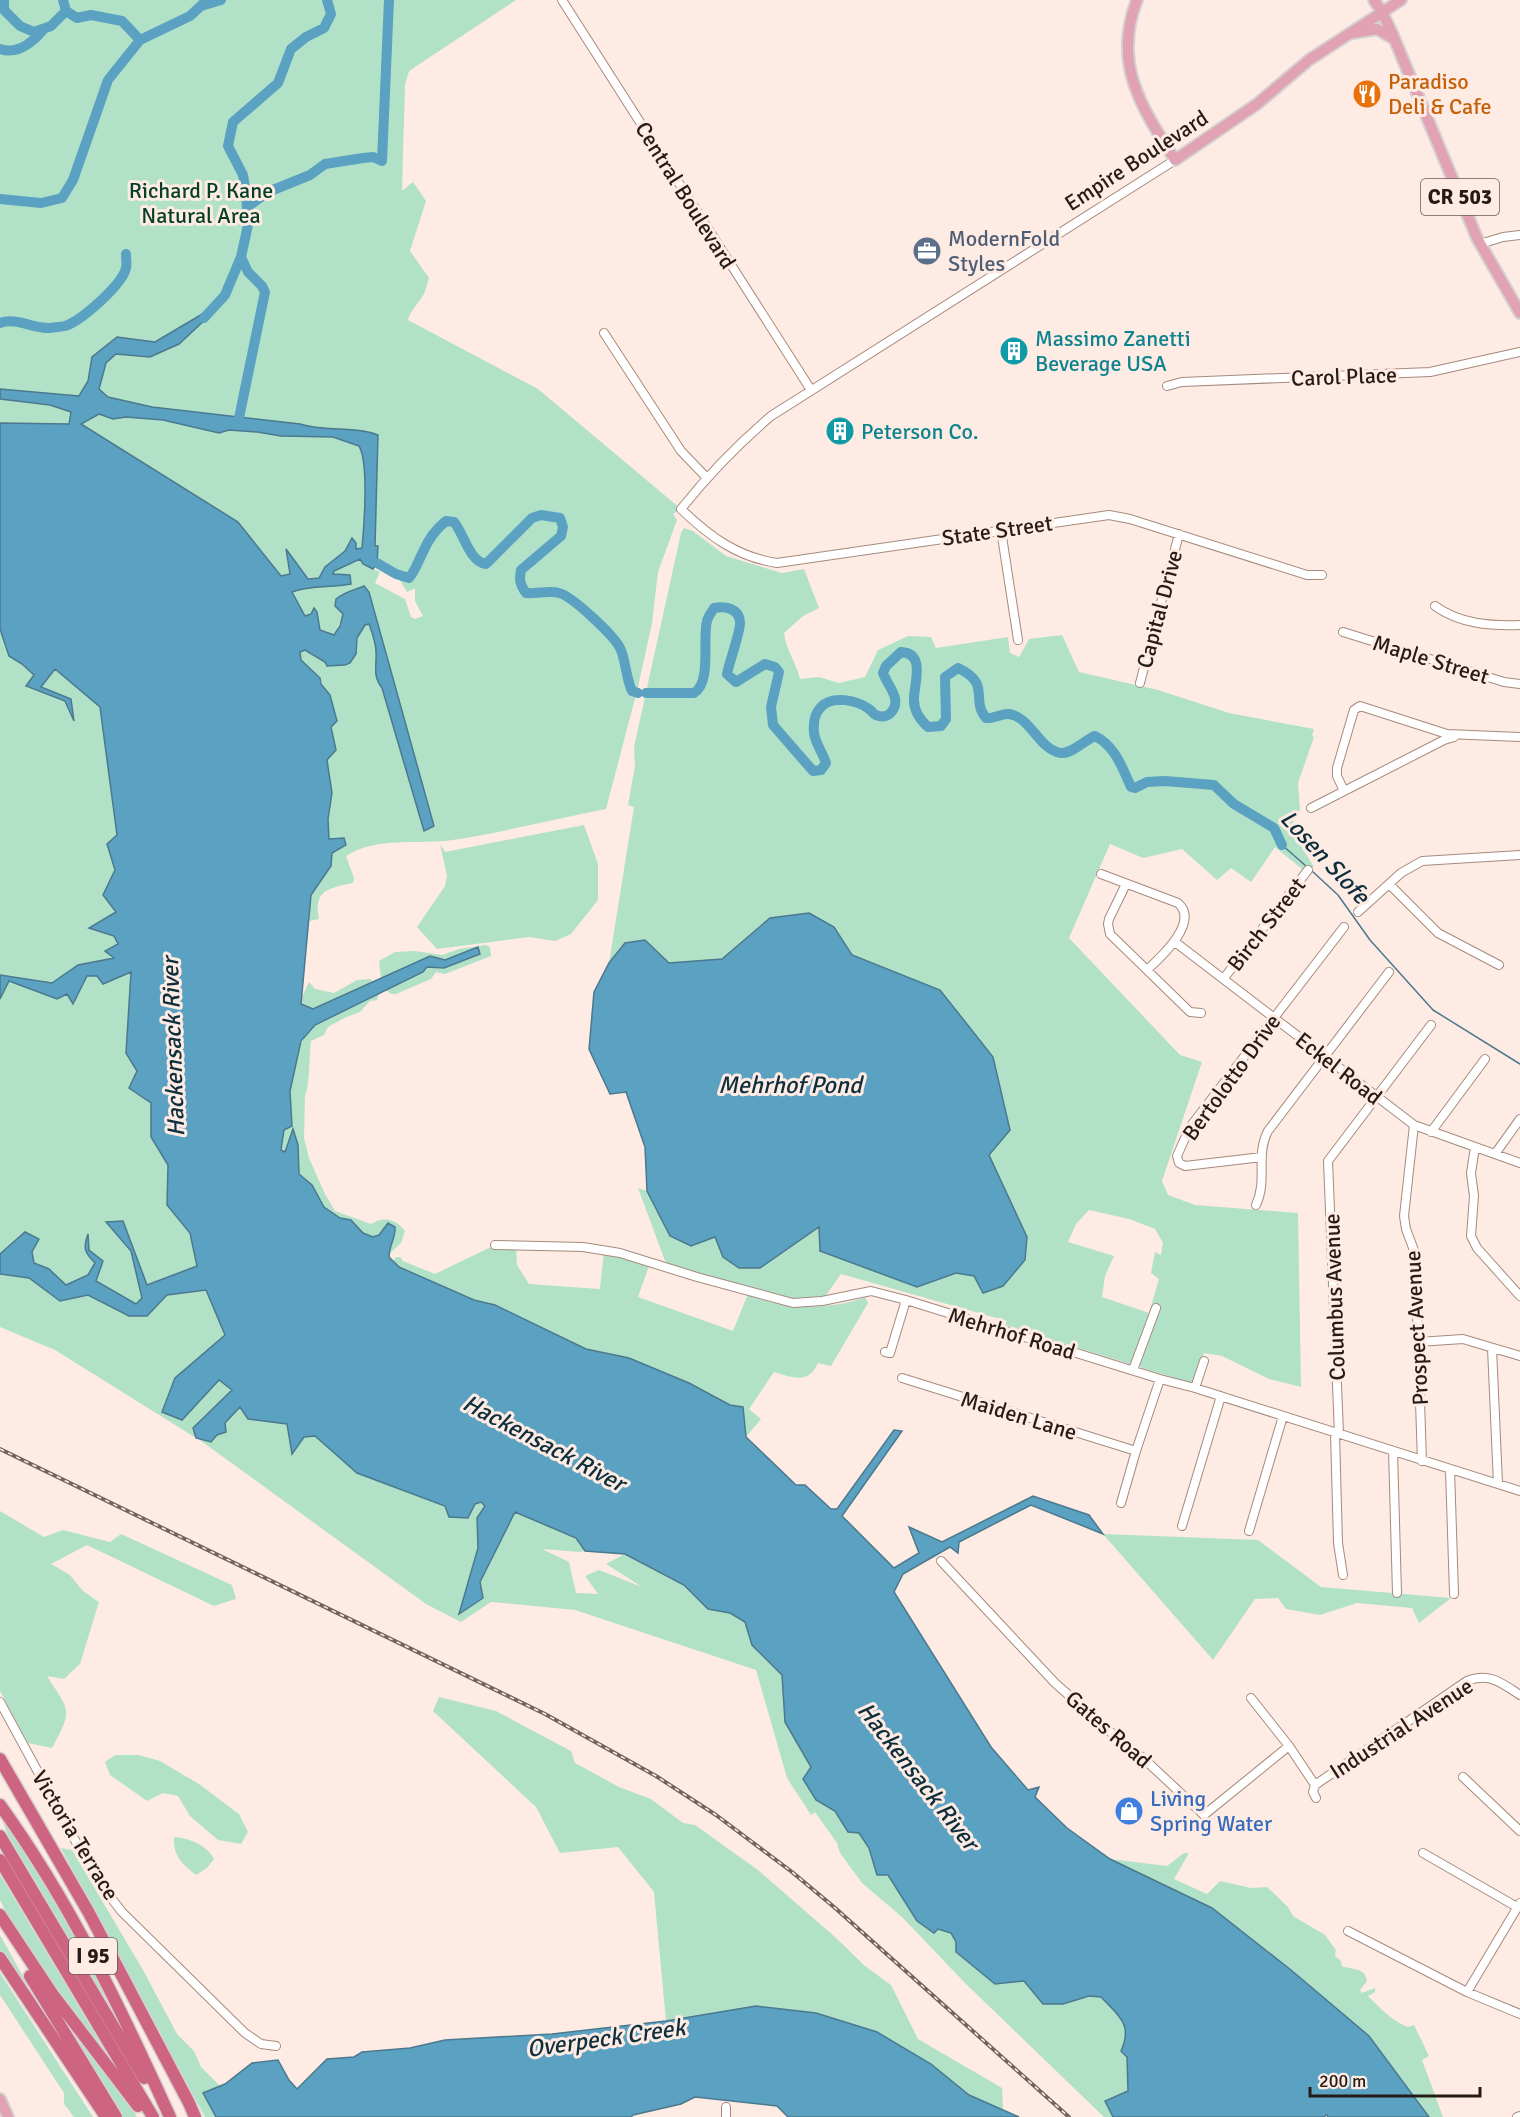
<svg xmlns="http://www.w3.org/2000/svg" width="1520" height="2117" font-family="Signika,sans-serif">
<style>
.green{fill:#b1e2c8;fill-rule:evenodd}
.water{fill:#5ba1c1;stroke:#4b798e;stroke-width:1.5;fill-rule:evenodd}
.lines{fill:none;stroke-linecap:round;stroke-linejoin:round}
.stream{stroke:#4b798e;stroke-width:1.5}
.river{stroke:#5ba1c1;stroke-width:10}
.minor-casing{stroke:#a68a7d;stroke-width:10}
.major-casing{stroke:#d4d1d0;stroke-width:14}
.highway-casing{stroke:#d4d1d0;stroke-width:15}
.minor{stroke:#fff;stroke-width:8}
.major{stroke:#e1a2b3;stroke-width:10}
.highway{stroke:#cd6481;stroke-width:12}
.rail-casing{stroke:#71635d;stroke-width:4}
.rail{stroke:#feebe3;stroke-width:1.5;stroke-dasharray:4.5;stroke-linecap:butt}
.labels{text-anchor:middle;stroke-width:6;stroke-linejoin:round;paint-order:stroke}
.shield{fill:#feebe3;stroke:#675954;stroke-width:1.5}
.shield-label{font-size:21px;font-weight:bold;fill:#261b16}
.food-label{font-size:22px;fill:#c56008;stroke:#feebe3;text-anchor:start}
.street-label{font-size:22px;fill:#261b16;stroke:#feebe3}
.park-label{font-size:22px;fill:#053f29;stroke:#feebe3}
.service-label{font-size:22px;fill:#4e5e75;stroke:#feebe3;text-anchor:start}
.culture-label{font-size:22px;fill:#0d838f;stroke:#feebe3;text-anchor:start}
.shop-label{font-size:22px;fill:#366cbe;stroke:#feebe3;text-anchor:start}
.water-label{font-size:24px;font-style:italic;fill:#0d2f3d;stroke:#feebe3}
</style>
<rect width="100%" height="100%" fill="#feebe3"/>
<path class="green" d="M0 0H516L409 71 405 85 402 191 413 182 426 201 410 251 429 278 424 294 410 314 408 320 538 389 681 509 673 514 677 520 658 572 652 623 638 687 606 809C555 819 504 832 453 840 418 845 377 836 346 856L354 878 353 883C329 888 313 890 319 919L309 921 311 895 331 866 328 819 332 793 327 760 331 726 337 721C334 713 333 705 330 698 325 684 311 671 301 660L300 652 305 650 325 662 356 654C357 643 358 628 369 623 371 632 376 643 377 651 377 666 372 675 382 688L424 831 361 587 353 592 341 610 343 614 335 635 320 630 317 612 305 616 292 592 308 587 340 586 332 574 334 571 361 558 373 569 380 572 375 583 405 599 411 617 415 619 423 616 415 601V588L407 592 396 574 377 563 362 548 325 567 319 578 281 577 238 522 80 424 0 423Z
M684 528 693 531 726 556 782 573 804 569 819 608 803 616 784 633C786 650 796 662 800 679L819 677 839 683 865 677 878 650 908 636 931 637 936 648 1008 637 1010 653 1019 657 1029 639 1062 635 1079 672 1158 690 1229 713 1314 729 1312 736 1314 737 1298 783 1300 809 1290 828 1314 867 1302 869 1275 847 1251 882 1231 868 1217 880 1182 849 1143 858 1110 844 1069 938 1180 1055 1202 1062 1162 1181 1168 1195 1195 1205 1298 1213 1301 1387 1269 1379 1222 1356 1204 1353 1194 1384 1005 1325 1007 1321 841 1274 822 1301 793 1303 668 1269 638 1188 647 1191 670 1236 715 1237 760 1268 819 1227 917 1287 956 1273 974 1276 983 1293 1003 1286 1025 1260 1027 1237 989 1155 940 990 852 955 834 927 770 918 722 959 669 963 625 943 609 963 634 807 628 805 635 766 634 747 681 533ZM1089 1210 1129 1219 1155 1229 1163 1243 1161 1255 1155 1252 1151 1273 1159 1279 1149 1313 1102 1297 1105 1276 1114 1256 1068 1242 1076 1224Z
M0 629 9 656 22 664 34 675 27 686 65 701 73 718 71 699 41 687 55 669 100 707 117 836 107 844 115 870 103 895 116 912 114 936 118 944 115 958 78 965 52 983 0 975Z
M584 825 598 864V900L571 934 555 941 529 937 437 949 417 927 445 886 447 876 440 844 445 852Z
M486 945 490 947 491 956 445 974 436 972 431 979 396 994H391L386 990 423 972 427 967 444 968 477 948 445 960 430 956 381 978 379 961 395 952 415 951 442 955 459 949Z
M132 972 126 1053 137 1071 151 1103V1137L168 1165 167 1205 190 1233 197 1266 147 1285 123 1221 107 1222 131 1251 142 1298 135 1304 96 1281 103 1261 89 1250 88 1235C82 1248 85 1253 95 1262L88 1275 66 1285 49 1269 34 1263 26 1232 0 1254V999L9 980 57 999 87 976H97L103 984Z
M371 979 372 982 313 1009 301 1004 302 997 309 982 315 989 334 993 357 980Z
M379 994 377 1000 370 1001 360 1012 344 1018 328 1027 324 1035 311 1041C309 1054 310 1087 305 1095L304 1138 309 1158 325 1194 335 1211 371 1224C384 1216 396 1219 405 1231L401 1243 389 1254C389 1244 396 1237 395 1227L388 1223 379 1235 373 1237 363 1233 352 1220 340 1218 324 1207 312 1185 299 1174 298 1145 293 1129 285 1152 281 1150 284 1130 292 1126C288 1096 290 1044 316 1025 331 1014 361 1003 379 994Z
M495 1245H516L517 1265 529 1284 600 1289 604 1250 650 1263 638 1297 733 1331 748 1294C777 1310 835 1310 865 1297L868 1303 831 1366 818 1363C809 1384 793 1378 774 1372L749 1409 761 1419 746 1437 743 1407 730 1405 689 1383 629 1358 586 1349 495 1305 474 1300 399 1267 393 1261 396 1257H400L403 1261 435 1274Z
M0 1274 29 1278 60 1301 88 1295 129 1316H147L167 1295 206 1290 225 1335 175 1378 182 1420 219 1379 232 1390 193 1428 196 1438 55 1350 0 1327Z
M240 1407 248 1419 288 1424 292 1453 304 1437 315 1436 357 1473 445 1506 481 1502 485 1506 477 1518 478 1548 459 1613 480 1582 515 1512 576 1538 585 1551 580 1552 542 1549 569 1562 576 1593 598 1594 585 1576 599 1570 642 1587 606 1564 625 1554 684 1585 708 1609 730 1613 745 1622 752 1645 782 1675 785 1722 811 1767 816 1800 835 1810 848 1832 859 1833 869 1848 877 1875H888L917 1921 951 1933 956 1942 1063 2004 1089 1996 1101 1997 1124 2022 1127 2038 1128 2091 1105 2101 1113 2117H1104L965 1983 902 1917 862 1883 840 1853 837 1843 815 1812 811 1815 787 1778 756 1670 575 1610 491 1602 461 1622 426 1604 197 1438 211 1442 217 1435 226 1432 225 1423Z
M0 1511 44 1537 63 1530 110 1542 121 1534 232 1585 236 1599 214 1606 87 1545 51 1564 70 1575 83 1591 99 1602 80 1664 64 1679 47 1676C70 1712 73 1709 52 1748L28 1743 0 1691Z
M1103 1534 1258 1540 1321 1587 1451 1598 1419 1623 1412 1608 1357 1603 1320 1615 1286 1609 1278 1598 1255 1599 1213 1660Z
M439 1697 496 1711 571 1751 575 1763 619 1787 651 1799 683 1823 695 1825 758 1870 835 1937 865 1966 891 1985 918 2039 1002 2088 1003 2110 969 2095 931 2064 877 2032 816 2013 756 2006 666 2021 654 1892 618 1847 560 1853 536 1807 433 1711Z
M115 1755H139L160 1761 199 1784 239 1814 248 1832 241 1844 218 1840 190 1816 178 1796 163 1793 147 1801 110 1775 105 1762Z
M0 1815 12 1829 85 1950 108 2001 91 1977 8 1835Z
M174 1837C189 1838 207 1845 214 1859L207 1868 196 1875C182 1864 173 1856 174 1837Z
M61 1848 72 1850 143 1970 177 2034 194 2051 201 2067 220 2086 204 2093 216 2117H205Z
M1184 1853H1189L1174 1879 1207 1894 1220 1881 1251 1888 1267 1887 1288 1907 1293 1916 1325 1935 1336 1950 1335 1956 1341 1961 1342 1966C1352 1970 1365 1967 1367 1981L1360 1990 1362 1993 1375 1988V1992L1368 1996C1380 2008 1392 2021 1408 2027L1414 2025 1429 2056 1422 2060 1443 2117H1429L1369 2036 1158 1883 1110 1859 1167 1866Z
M0 1875 116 2069 69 2011 12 1924 0 1900Z
M0 1935 38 2003H33L0 1956Z
M0 1973 93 2117H74L64 2104V2093L0 1995Z
M68 2027 128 2102 137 2117H123Z"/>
<path class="water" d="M226 300 179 344 150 357 116 354 106 363 99 389 108 397 152 407 300 424C325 432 355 426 378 435L375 546H378L377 563 373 569 363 564 360 559 334 571 333 574 350 575 351 584C331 588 311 585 292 592L305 616 311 614 314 608 317 612 320 630 334 635 340 626 343 614 335 606 336 599C344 592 354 590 364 586L369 592 434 826 424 831 382 688C372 675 377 666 376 652 376 643 372 632 369 624L365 625 357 638 356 654 350 663 345 665 327 666 325 662 305 650 300 652 301 660 320 678 321 684 330 695 337 721 331 727 336 750 327 760 332 793 328 819 329 839 344 838 346 845 332 853 331 866 311 895 301 1004 313 1009 430 956 445 960 478 947 480 954 444 968 427 967 423 972 315 1025 301 1041 290 1091 292 1126 284 1130 281 1150 285 1152 293 1129 298 1145 299 1174 312 1185 324 1207 340 1218 351 1220 363 1233 373 1237 379 1235 388 1223 395 1227C396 1238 389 1245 389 1257L399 1267 474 1300 495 1305 586 1349 629 1358 689 1383 730 1405 743 1407 746 1437 796 1485H805L831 1509H837L894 1430 902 1431 842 1516 894 1568 919 1553 909 1527 942 1542 1033 1496 1089 1515 1103 1534 1031 1505 959 1542 958 1553 950 1547 903 1574 894 1592 991 1747 1028 1790 1039 1787 1035 1797 1067 1828 1110 1859 1212 1908 1291 1970 1369 2036 1429 2117H1328L1327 2115 1323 2117H1113L1105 2101 1128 2091 1127 2057 1121 2051C1133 2024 1119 2016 1101 1997L1089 1996 1063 2004H1043L1024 1981 995 1984 956 1952V1942L951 1933 938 1929 934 1933 917 1921 888 1875H877L869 1848 859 1833 848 1832 835 1811 816 1800 803 1779 811 1767 785 1722 782 1675 752 1645 745 1622 730 1613 708 1609 684 1585 625 1554 585 1551 576 1538 515 1512 480 1582 483 1598 459 1614 478 1548 477 1518 485 1506 481 1502 475 1504 468 1518 449 1517 445 1506 357 1473 315 1436 304 1437 292 1454 287 1424 248 1419 240 1407 225 1423 226 1432 217 1435 211 1442 196 1438 193 1428 232 1390 219 1380 182 1420 162 1412 175 1378 225 1335 206 1290 167 1295 147 1316H129L88 1295 60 1301 29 1278 0 1274V1254L25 1232 39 1239 32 1252 34 1263 49 1269 66 1285 88 1275 95 1263C84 1252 83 1248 88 1234L89 1250 103 1261 96 1281 136 1304 142 1298 131 1251 106 1222 123 1221 147 1285 197 1266 190 1233 167 1205 168 1165 151 1137V1103L129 1088 137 1071 126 1053 131 972 103 984 97 976H87L73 1004 67 994 57 999 9 981 0 999V975L52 983 78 965 114 958 105 951 118 944 114 936 89 928 116 912 103 895 115 870 107 844 117 835 100 707 55 669 41 687 71 699 74 721 65 701 26 686 34 675 22 664 9 656 0 629V423L69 424 71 412 50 405 0 399V389L79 396 88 381 92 357 117 337 155 342ZM99 414 113 419 126 417 163 420 219 433 229 430 257 432 281 436 333 437 359 446C369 462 364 527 362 548L356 549V543L352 538 345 551 325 567 319 578 308 579 286 549 290 574 281 576 238 522 81 424Z
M809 913 834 927 852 955 940 990 993 1057 1010 1130 989 1155 1027 1237 1025 1260 1003 1286 983 1293 974 1276 956 1273 917 1287 820 1251 819 1227 760 1268H739L723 1257 715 1237 691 1246 670 1236 647 1191 645 1147 626 1092 610 1094 589 1049 594 992 609 963 625 943 645 940 669 963 722 959 770 918Z
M756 2006 816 2013 877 2032 931 2064 969 2095 1019 2117H788L777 2106 695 2097 681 2104 633 2115 631 2117H216L203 2093 225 2084 252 2063 278 2060 289 2080 297 2089 327 2059 354 2057 362 2052 410 2048 445 2040 552 2034 666 2021Z"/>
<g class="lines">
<path class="stream" d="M1282 845 1306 866
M1312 871 1338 895 1370 940 1433 1010 1520 1064"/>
<path class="river" d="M4 0V10L20 26 34 32 51 26 66 11
M63 0 66 11 77 18 91 15 122 21 140 40
M201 6 221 0
M0 49C17 55 33 42 43 30
M0 199 41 203 62 198 73 180 108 80 140 40 190 16 207 0
M247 207 268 192 310 175 325 164 363 158 373 157 382 161 389 0
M204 318 225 295 241 257 248 225 246 193 243 175 228 146 233 122 278 83 291 49 306 37 324 28 331 14 327 0
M0 323C18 317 32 329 51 328 55 327 61 327 65 326 81 321 122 285 126 268 127 264 126 258 126 254
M239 418 265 292 262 286 248 272 241 257
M377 563 396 574 409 578C416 570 418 561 423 552 428 540 436 529 446 521L454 522C464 534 469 561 486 564L532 518 541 515 560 518 563 527 561 536 521 570C519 580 520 585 526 593 537 594 549 590 559 593 572 596 616 637 621 650 626 663 626 678 632 691L638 693
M646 693H694C712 682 702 640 707 621 708 616 712 612 714 608 725 606 739 608 740 622 741 630 729 663 727 674L736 682 765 664 775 667 779 672 771 707 773 725 813 771 821 770 826 763C823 753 815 743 814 733 813 723 814 714 821 707 832 695 857 700 869 709 873 712 872 713 876 715 888 721 897 709 895 698 893 690 886 681 883 673L886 666 901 652C925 653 915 681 914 697 913 709 919 719 928 727L941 726 946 719 945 677 958 668C992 684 970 699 986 718 994 719 1002 713 1009 714 1031 717 1039 750 1061 753 1072 754 1085 740 1095 736 1115 746 1122 767 1131 787L1135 788 1147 782 1165 781 1214 785 1234 804 1274 828 1282 845"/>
<g class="minor-casing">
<path id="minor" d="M562 0 811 390
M1175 160 771 416C737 445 709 474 681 509 709 536 737 557 777 563L1109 515 1130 519 1307 575H1322
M1480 244 1503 237 1520 235
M604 333 681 451 706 477
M1167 386 1182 382 1430 372 1520 352
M1001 530 1018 640
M1435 606C1460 624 1490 626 1520 625
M1343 632 1504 682 1520 684
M1140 683 1179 534
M1344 791 1337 776V768L1354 710 1360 706 1447 734 1520 737
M1311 808 1444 740 1454 737
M1101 874 1178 903C1200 922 1161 957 1147 970
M1126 884 1109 919 1108 924 1110 934 1190 1012 1201 1013
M1389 884 1438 933 1499 965
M1358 912 1401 873 1422 861 1520 855
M1175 942 1414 1125 1520 1163
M1224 978 1308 870
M1414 1125 1404 1216 1406 1229 1415 1253 1422 1461
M1431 1132 1485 1059
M1475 1147 1471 1173 1474 1196 1471 1236 1477 1248 1520 1296
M1495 1154 1520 1119
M1262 1157 1185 1166 1179 1163 1177 1156 1190 1127 1344 927
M1256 1205C1268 1179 1255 1156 1268 1131L1389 972
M495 1245 583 1247 620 1253 697 1277 793 1303 822 1301 871 1291 906 1300 1160 1379 1195 1388 1520 1491
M1418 1342 1463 1339 1520 1356
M1492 1348 1498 1484
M885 1352 890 1353 906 1300
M1133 1370 1156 1308
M902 1378 1136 1451
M1195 1388 1204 1361
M1335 1433 1338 1543 1343 1575
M1339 1434 1328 1161 1431 1025
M1393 1451 1397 1593
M1450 1469 1454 1594
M1121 1503 1136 1451 1160 1379
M1182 1526 1221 1396
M1249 1531 1283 1416
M941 1561 1055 1683 1132 1751 1142 1757 1204 1815 1289 1746
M1251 1698 1289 1746 1315 1785
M0 1702 88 1864 105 1890 122 1912 245 2033 261 2044 276 2046
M1463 1777 1520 1831
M1316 1798 1313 1792 1315 1785 1467 1681C1489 1672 1502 1683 1520 1695
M1423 1853 1517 1907
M1520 1903 1467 1992 1520 2014
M1348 1931 1467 1992
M726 2107V2117
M1517 2117 1520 2116"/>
</g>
<g class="major-casing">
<path id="major" d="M1137 0C1112 64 1142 108 1175 160L1257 104 1309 60 1401 0
M1374 0 1382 12 1392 33 1477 238 1520 313
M1353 33 1377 29 1394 39
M0 2099 8 2117"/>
</g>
<g class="highway-casing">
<path id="highway" d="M0 1759 89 1913 189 2103 195 2117
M0 1805C70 1902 121 2009 170 2117
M0 1836 144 2078
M0 1860 153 2117
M0 1915 53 1995 138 2106
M0 1958 106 2117
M30 1976 116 2117"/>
</g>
<use href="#minor" class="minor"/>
<use href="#major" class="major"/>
<use href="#highway" class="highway"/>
<g class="rail-casing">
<path id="rail" d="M0 1449 545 1714 656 1776 716 1815 792 1872 834 1907 1069 2117"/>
</g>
<use href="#rail" class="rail"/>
</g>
<defs>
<g id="restaurant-disc" transform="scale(1.5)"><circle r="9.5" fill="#e8710a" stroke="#feebe3"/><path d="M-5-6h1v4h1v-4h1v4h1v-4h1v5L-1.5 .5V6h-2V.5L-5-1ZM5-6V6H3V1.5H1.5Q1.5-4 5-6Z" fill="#fff"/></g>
<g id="office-disc" transform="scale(1.5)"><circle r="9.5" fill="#5c6f8a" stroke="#feebe3"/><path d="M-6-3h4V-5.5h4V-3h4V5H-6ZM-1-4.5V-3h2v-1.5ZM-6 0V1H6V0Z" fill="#fff"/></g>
<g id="building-disc" transform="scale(1.5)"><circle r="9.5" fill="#0f9aa8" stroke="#feebe3"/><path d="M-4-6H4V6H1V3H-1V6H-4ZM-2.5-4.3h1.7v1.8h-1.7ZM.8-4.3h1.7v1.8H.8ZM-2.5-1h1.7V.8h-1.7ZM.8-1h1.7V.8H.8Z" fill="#fff"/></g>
<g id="shop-disc" transform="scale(1.5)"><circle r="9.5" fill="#3f7fe0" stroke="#feebe3"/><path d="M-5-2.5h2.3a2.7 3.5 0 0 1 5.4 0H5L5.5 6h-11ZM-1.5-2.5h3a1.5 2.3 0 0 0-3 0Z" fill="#fff"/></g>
</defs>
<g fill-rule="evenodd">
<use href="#restaurant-disc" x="1367" y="94"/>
<use href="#office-disc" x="927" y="251"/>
<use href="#building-disc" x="1014" y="351"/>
<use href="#building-disc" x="840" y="431"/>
<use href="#shop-disc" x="1129" y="1811"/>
</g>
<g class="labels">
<g class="shield">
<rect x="1421" y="179" width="78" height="36" rx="4.5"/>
<rect x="69" y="1938" width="48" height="36" rx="4.5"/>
</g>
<g class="shield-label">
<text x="1460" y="204">CR 503</text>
<text x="93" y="1963">I 95</text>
</g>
<g class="food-label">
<text x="1388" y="89">Paradiso<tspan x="1388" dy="25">Deli &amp; Cafe</tspan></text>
</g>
<g class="street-label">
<text transform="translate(1136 160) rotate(-33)" y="8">Empire Boulevard</text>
<text transform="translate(686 195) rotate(58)" y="8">Central Boulevard</text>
<text transform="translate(1344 376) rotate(-2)" y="8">Carol Place</text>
<text transform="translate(997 530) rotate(-8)" y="8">State Street</text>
<text transform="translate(1159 609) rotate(-75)" y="8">Capital Drive</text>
<text transform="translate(1431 659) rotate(17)" y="8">Maple Street</text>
<text transform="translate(1266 924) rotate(-52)" y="8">Birch Street</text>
<text transform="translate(1339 1068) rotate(38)" y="8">Eckel Road</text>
<text transform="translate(1231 1077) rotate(-54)" y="8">Bertolotto Drive</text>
<text transform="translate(1334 1297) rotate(-92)" y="8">Columbus Avenue</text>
<text transform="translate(1416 1328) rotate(-93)" y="8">Prospect Avenue</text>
<text transform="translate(1012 1333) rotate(17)" y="8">Mehrhof Road</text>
<text transform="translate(1019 1415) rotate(17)" y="8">Maiden Lane</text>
<text transform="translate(1401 1728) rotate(-33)" y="8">Industrial Avenue</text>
<text transform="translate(1109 1729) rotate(41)" y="8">Gates Road</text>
<text transform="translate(76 1835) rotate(59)" y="8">Victoria Terrace</text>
</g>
<g class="park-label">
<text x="201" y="198">Richard P. Kane<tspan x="201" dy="25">Natural Area</tspan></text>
</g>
<g class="service-label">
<text x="948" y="246">ModernFold<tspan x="948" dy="25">Styles</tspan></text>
</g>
<g class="culture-label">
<text x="1035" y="346">Massimo Zanetti<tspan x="1035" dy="25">Beverage USA</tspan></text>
<text x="861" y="439">Peterson Co.</text>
</g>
<g class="shop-label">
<text x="1150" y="1806">Living<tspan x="1150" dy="25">Spring Water</tspan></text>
</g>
<g class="water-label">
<text transform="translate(1325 857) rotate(47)" y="8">Losen Slofe</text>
<text transform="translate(173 1047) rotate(-92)" y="8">Hackensack River</text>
<text x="790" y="1093">Mehrhof Pond</text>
<text transform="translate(544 1443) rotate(28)" y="8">Hackensack River</text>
<text transform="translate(918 1776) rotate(52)" y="8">Hackensack River</text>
<text transform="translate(606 2038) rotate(-8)" y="8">Overpeck Creek</text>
</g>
</g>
<path d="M1310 2087v9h170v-9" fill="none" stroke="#261b16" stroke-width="3"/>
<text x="1319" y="2087" font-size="18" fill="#261b16" stroke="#feebe3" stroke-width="4.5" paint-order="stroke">200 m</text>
</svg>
